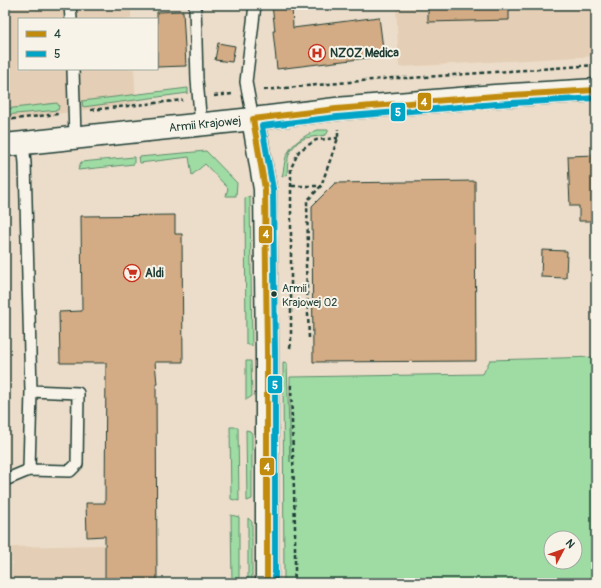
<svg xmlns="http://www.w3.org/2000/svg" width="601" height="588" font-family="Pangolin,sans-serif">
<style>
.built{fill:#e4ceb5}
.green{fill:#9fdca4;stroke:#5f8c6c;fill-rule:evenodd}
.building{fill:#d3ab84;stroke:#1f3d34}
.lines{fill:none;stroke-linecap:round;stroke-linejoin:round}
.lane-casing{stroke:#1f3d34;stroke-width:14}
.secondary-casing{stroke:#1f3d34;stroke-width:25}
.path{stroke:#1f3d34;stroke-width:2.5;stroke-dasharray:4 3;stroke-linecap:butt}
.lane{stroke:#f7f3e8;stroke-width:11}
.secondary{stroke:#f7f3e8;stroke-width:22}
.bus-1-casing{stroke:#f7f3e8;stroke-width:9}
.bus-2-casing{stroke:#f7f3e8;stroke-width:9}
.bus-1{stroke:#c18c0d;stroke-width:6}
.bus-2{stroke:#02a4c6;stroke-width:6}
.bus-dot{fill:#1f3d34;stroke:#f7f3e8;stroke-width:1.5}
.labels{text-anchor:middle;stroke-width:4;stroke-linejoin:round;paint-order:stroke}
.bus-label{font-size:11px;fill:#1f3d34;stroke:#f7f3e8;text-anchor:start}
.poi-label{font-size:12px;font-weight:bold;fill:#1f3d34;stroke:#f7f3e8;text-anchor:start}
.street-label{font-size:12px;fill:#1f3d34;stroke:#f7f3e8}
.line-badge{stroke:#f7f3e8;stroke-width:1.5}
.badge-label{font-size:11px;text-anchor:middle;font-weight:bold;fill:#fff}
</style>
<rect width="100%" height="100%" fill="#ecddca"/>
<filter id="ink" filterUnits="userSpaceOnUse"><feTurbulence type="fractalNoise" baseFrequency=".025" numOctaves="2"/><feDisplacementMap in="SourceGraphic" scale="8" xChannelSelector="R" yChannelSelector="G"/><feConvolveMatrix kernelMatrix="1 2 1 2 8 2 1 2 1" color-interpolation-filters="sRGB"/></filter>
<g filter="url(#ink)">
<path class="built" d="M5 5H131V19H19V69H134L136 103 5 121Z
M396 5H596V56L399 67Z
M104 545V583H12V547Z"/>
<path class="green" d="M188 88V93L83 107 82 101Z
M57 103 59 106 58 110 5 115V109Z
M317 130H329L326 135 305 138 298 142 290 151 288 158 287 174 282 177C284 170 284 163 286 157 291 143 304 136 317 130Z
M206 151 237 183 236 196H226L228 188 205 164 192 175 189 157 140 163 139 157Z
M134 157V164L78 170 81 162Z
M250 196 252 346 246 344 245 198Z
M596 357V583H284L283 362 287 363 290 462V377L483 374 490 360ZM551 538H575V562H551Z
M246 361H251L252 396 246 400Z
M230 427H238L239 501 231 499Z
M246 430 250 431 252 434V499L247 501Z
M231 515 239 517V583H232Z
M248 518 252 522V583H248Z"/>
<path class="building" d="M272 5H292L293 28 379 17 384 56 277 69 273 31H275Z
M428 5H509V20L428 22Z
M183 11 186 66 157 67V12Z
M218 43 235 46 232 62 215 60Z
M596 155V221H579V206H570L568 156Z
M475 181 476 361 313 362 312 206 335 183Z
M175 215V234H182L183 362H155L157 384H156L157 583H105V536L87 537 86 503H105L106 363H60L59 312 82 311 81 216Z
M542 250 567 251 566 278 541 277Z"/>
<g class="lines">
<g class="lane-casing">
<path id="lane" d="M70 5 71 19
M195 5 197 80 201 125
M73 69 75 137
M253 119 246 82 255 5
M29 470 70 471 77 464 78 393 31 391
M5 480 29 470 31 391 25 163 23 143"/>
</g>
<g class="secondary-casing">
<g id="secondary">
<path d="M253 119 265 189 267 353V583"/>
<path id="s1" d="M5 145 253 119 336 109 495 96 596 90"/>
</g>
</g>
<path class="path" d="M264 90 393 78H410L596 65
M214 96 233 94
M91 110 183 100
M5 120 58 114
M292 186H321
M309 338 306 265 308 248 307 201 321 186 338 138V129
M290 348 291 343V168L299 151 316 140 338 138
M291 385 295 527V570L294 583"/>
<use href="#lane" class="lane"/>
<use href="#secondary" class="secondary"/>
<g class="bus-1-casing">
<path id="bus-1" d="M253 119 265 189 267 353V583
M253 119 336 109 495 96 596 90"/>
</g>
<g class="bus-2-casing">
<path id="bus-2" d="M275 583V353L273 189 262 126 337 117 496 104 596 98"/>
</g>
<use href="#bus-1" class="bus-1"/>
<use href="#bus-2" class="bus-2"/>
</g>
</g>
<defs>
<g id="hospital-ring" transform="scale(0.9)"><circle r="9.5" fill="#f7f3e8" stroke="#c8321e" stroke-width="1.5"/><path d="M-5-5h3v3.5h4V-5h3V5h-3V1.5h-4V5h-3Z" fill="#c8321e"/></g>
<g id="supermarket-ring" transform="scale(0.9)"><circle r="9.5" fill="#f7f3e8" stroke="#c8321e" stroke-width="1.5"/><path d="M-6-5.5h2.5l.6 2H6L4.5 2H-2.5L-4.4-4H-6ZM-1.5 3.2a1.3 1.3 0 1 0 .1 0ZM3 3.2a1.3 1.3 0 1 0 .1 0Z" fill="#c8321e"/></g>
</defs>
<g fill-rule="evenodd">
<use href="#hospital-ring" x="317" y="53"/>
<use href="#supermarket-ring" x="132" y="273"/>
</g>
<circle class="bus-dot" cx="274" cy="294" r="3.5"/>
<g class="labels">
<g class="bus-label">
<text x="282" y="292">Armii<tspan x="282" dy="14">Krajowej 02</tspan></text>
</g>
<g class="poi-label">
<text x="330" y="57">NZOZ Medica</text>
<text x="145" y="277">Aldi</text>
</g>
<g class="street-label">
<text dy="4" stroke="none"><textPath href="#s1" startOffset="201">Armii Krajowej</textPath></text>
</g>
</g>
<g class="line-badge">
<rect x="417" y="92" width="15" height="19" rx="4" fill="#c18c0d"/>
<rect x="390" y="102" width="16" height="20" rx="4" fill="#02a4c6"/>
<rect x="258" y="225" width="15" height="19" rx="4" fill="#c18c0d"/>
<rect x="267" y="375" width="16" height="19" rx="4" fill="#02a4c6"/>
<rect x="259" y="457" width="16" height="19" rx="4" fill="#c18c0d"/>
</g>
<g class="badge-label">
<text x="424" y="106">4</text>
<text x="398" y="116">5</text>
<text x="266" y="238">4</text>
<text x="275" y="389">5</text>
<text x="267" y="471">4</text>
</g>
<rect width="601" height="588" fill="none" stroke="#f7f3e8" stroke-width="20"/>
<rect x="10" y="10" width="581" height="568" fill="none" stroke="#1f3d34" stroke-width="1.5" filter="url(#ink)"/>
<rect x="18" y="18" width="140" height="52" fill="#f7f3e8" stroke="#a1aaa0"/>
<rect x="26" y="31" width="20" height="6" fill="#c18c0d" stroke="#a1aaa0"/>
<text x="54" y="38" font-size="12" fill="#1f3d34">4</text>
<rect x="26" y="51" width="20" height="6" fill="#02a4c6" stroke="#a1aaa0"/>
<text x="54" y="58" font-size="12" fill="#1f3d34">5</text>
<g transform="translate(563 550) rotate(49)"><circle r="19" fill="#f7f3e8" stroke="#a1aaa0"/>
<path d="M0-3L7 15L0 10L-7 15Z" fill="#c8321e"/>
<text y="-6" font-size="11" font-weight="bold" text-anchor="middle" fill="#1f3d34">N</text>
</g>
</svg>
